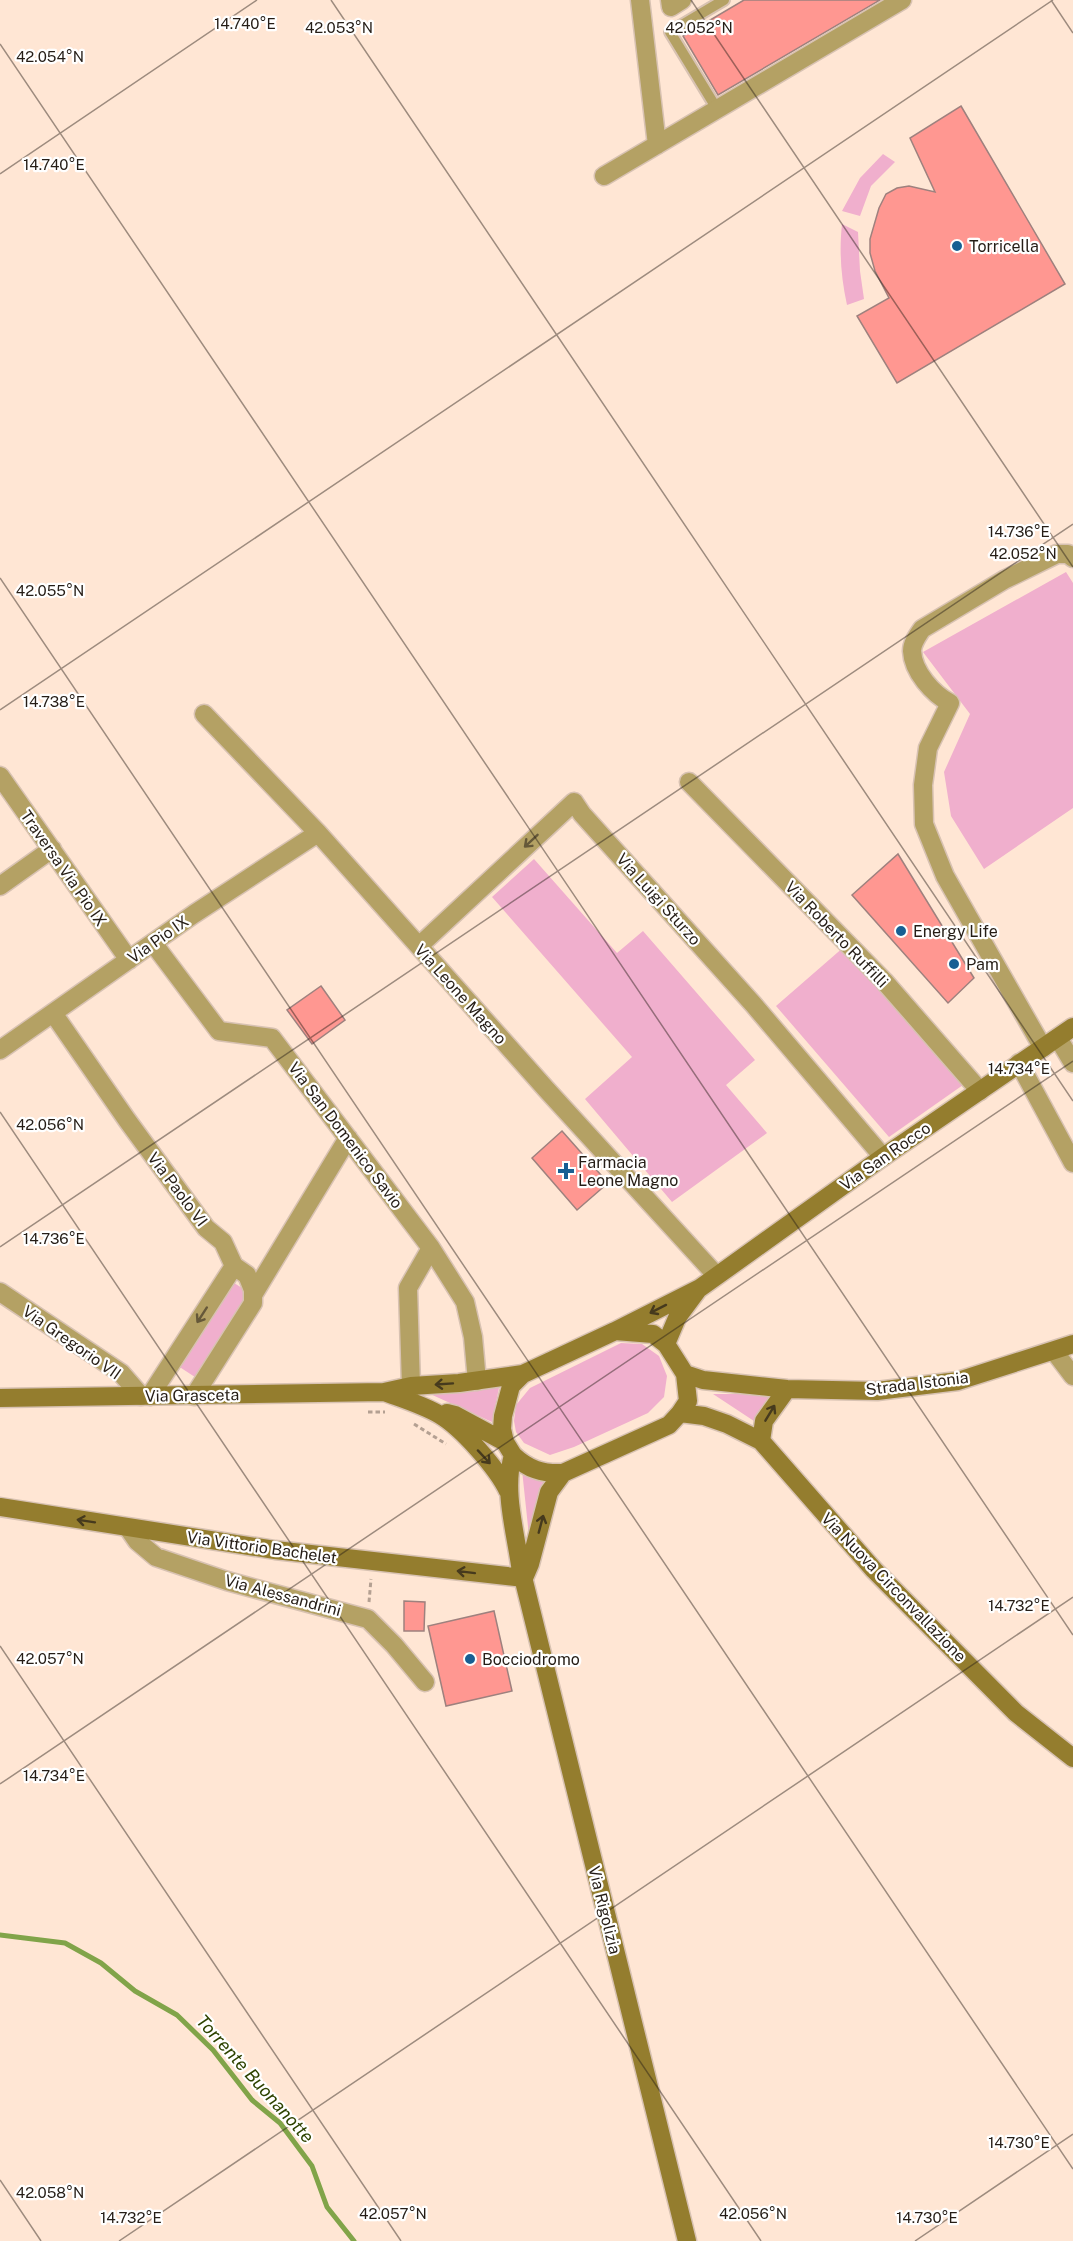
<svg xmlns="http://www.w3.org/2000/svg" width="1073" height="2241" font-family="'Public Sans',sans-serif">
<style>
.green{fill:#f0afcd}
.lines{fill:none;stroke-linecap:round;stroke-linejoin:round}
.stream{stroke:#81a449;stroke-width:5}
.building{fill:#ff9791;stroke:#9e817e;stroke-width:1.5}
.lane-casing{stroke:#d8c2b2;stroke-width:14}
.street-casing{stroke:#d8c2b2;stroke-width:21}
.secondary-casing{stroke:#d8c2b2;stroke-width:21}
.path{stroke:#b4a092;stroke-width:3;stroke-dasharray:4.5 3;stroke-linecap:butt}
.lane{stroke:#b4a164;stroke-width:10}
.street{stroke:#b4a164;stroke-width:18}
.secondary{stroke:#947d2e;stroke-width:18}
.oneway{stroke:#655839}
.oneway2{stroke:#463a1d}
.ticks{fill:none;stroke:#251d16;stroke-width:1.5;stroke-opacity:0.45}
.poi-dot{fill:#185f93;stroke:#fff;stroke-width:2}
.labels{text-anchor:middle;stroke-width:4.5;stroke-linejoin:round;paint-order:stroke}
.poi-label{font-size:16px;fill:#251d16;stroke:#fff;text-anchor:start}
.street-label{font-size:16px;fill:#251d16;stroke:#fff}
.water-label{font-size:18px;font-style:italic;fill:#2e4300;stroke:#fff}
.ticks-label{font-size:15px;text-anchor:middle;fill:#251d16;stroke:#fff;stroke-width:4.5;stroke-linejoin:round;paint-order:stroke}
</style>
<rect width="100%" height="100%" fill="#ffe6d4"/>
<path class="green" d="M883 154 895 162 871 186 860 216 842 211 860 178Z
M842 224 858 232 860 271 864 299 847 305C841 277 839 252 842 224Z
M1066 572 1073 583V808L984 869 951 816 944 772 970 714 923 652Z
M534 859 617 953 643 931 755 1060 726 1085 767 1133 672 1202 585 1099 632 1057 492 897Z
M845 946 963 1085 889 1137 776 1006Z
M231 1281 253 1295 198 1379 175 1364Z
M621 1343 642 1344 659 1356 667 1376 664 1397 648 1413 574 1447 550 1455 524 1443 516 1432 514 1421 516 1405 530 1388Z
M500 1383 492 1422 428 1393Z
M713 1394H772L757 1423Z
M522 1470 550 1479 529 1536Z"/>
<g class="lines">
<path class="stream" d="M0 1935 65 1943 101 1963 135 1991 177 2015 213 2050 252 2100 280 2123 312 2166 327 2207 354 2241"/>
</g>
<path class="building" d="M744 0H880L718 95 683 36Z
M961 106 1065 284 897 383 857 316 889 298 875 271 870 253V239L879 208 886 194 897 188 909 186 935 192 910 138Z
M898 854 974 978 948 1003 852 895Z
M321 986 345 1020 312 1044 287 1010Z
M562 1131 608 1183 577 1210 532 1158Z
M404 1601 425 1602 424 1631H404Z
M494 1611 512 1691 446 1706 428 1626Z"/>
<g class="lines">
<g class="lane-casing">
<path id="lane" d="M717 109 670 32 724 0"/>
</g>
<g class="street-casing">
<path id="street" d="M640 0 657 145
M670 0 671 7 682 0
M604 176 902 0
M204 714 318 833 546 1089 716 1275
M0 776 129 960
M689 782 884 981 980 1091
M0 886 52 849
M153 943 219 1031 272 1038 431 1248 408 1288 411 1386
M419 946 574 802 582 814 753 1004 883 1157
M53 1013 127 1120 206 1228 223 1242 234 1266 247 1275 253 1290V1303L194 1396
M1058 1038 1073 1063
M1043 1048 945 876 924 824 923 785 928 748 950 703C933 694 913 672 912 651 912 643 918 635 922 629L1004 580 1057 554H1068L1073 558
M0 1050 194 914 318 833
M1019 1063 1073 1163
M431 1248 465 1302 473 1337 477 1381
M0 1292 121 1373 141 1396
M253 1295 348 1138
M1054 1351 1073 1376
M150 1396 234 1266
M128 1528 137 1541 156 1557 227 1581 368 1619 394 1645 425 1682"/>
</g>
<g class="secondary-casing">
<path id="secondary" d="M615 1331 700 1288 883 1157 1073 1027
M666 1344 677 1318 697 1291
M685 1374 703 1380 787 1389 877 1391 958 1381 1073 1344
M384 1392C403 1399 423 1405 440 1415 462 1428 497 1468 508 1491
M0 1398 384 1392 411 1386 459 1383 523 1374
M447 1413 455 1415 505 1442
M680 1413 704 1416 727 1424 761 1441 874 1570 1016 1713 1073 1758
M761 1441 764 1421 787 1389
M513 1455C528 1469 542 1474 563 1473L669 1425 680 1413 688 1401 685 1374 666 1344 653 1334 615 1331 523 1374 511 1386 503 1416 502 1429 505 1442 513 1455C503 1490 515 1530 520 1565L687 2241
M0 1507 275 1550 524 1578
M524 1578 530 1564 549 1492 563 1473"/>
</g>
<path class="path" d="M368 1412H385
M414 1424 446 1444
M369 1602 371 1579"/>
<use href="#lane" class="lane"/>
<use href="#street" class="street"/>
<use href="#secondary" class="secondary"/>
</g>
<defs><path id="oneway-shaft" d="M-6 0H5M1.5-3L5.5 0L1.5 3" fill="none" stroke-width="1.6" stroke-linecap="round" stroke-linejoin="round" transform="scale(1.5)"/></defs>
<g class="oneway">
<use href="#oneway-shaft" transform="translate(531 841) rotate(137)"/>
<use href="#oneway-shaft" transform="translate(202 1315) rotate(123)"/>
</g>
<g class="oneway2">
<use href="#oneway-shaft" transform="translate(658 1309) rotate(153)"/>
<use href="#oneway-shaft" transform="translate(444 1384) rotate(176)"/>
<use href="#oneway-shaft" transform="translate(770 1413) rotate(-59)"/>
<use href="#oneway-shaft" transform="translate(484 1457) rotate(47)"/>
<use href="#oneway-shaft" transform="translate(86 1521) rotate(-171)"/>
<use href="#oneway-shaft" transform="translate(541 1524) rotate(-75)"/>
<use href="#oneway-shaft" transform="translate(466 1572) rotate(-173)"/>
</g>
<path class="ticks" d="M331 0 1073 1101M691 0 1073 567M1051 0 1073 33M0 44 1073 1635M0 174 257 0M0 578 1073 2169M0 710 1053 0M0 1112 761 2241M0 1247 1073 524M0 1646 401 2241M0 1784 1073 1061M0 2180 41 2241M119 2241 1073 1597M915 2241 1073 2134"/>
<g class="poi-dot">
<circle cx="957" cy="246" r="6"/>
<circle cx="901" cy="931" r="6"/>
<circle cx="954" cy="964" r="6"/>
<path d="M563 1162h6v6h6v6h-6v6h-6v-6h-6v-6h6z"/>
<circle cx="470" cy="1659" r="6"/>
</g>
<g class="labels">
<g class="poi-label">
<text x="969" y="252">Torricella</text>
<text x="913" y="937">Energy Life</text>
<text x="966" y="970">Pam</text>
<text x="578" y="1168">Farmacia<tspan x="578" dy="18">Leone Magno</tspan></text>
<text x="482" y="1665">Bocciodromo</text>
</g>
<g class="street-label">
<text transform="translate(64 868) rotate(55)" y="6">Traversa Via Pio IX</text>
<text transform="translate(659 899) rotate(48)" y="6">Via Luigi Sturzo</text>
<text transform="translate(837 934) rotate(46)" y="6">Via Roberto Ruffilli</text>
<text transform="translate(158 939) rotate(-35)" y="6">Via Pio IX</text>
<text transform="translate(461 994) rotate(48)" y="6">Via Leone Magno</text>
<text transform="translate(346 1135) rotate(53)" y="6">Via San Domenico Savio</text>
<text transform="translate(885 1156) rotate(-35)" y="6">Via San Rocco</text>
<text transform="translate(178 1189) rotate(53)" y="6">Via Paolo VI</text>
<text transform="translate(72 1342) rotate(35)" y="6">Via Gregorio VII</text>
<text transform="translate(917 1383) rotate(-7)" y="6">Strada Istonia</text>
<text transform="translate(192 1395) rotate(-1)" y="6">Via Grasceta</text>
<text transform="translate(262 1547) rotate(8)" y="6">Via Vittorio Bachelet</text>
<text transform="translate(894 1587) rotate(46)" y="6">Via Nuova Circonvallazione</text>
<text transform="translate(283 1595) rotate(15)" y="6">Via Alessandrini</text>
<text transform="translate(605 1910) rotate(76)" y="6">Via Rigolizia</text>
</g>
<g class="water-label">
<text transform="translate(255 2079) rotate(48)" y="6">Torrente Buonanotte</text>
</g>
</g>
<g class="ticks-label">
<text x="245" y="29">14.740°E</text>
<text x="339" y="33">42.053°N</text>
<text x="699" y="33">42.052°N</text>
<text x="50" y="62">42.054°N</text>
<text x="54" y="170">14.740°E</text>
<text x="1019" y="537">14.736°E</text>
<text x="1023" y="559">42.052°N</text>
<text x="50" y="596">42.055°N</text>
<text x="54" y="707">14.738°E</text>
<text x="1019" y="1074">14.734°E</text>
<text x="50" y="1130">42.056°N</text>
<text x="54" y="1244">14.736°E</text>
<text x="1019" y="1611">14.732°E</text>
<text x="50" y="1664">42.057°N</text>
<text x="54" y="1781">14.734°E</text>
<text x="1019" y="2148">14.730°E</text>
<text x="50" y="2198">42.058°N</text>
<text x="393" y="2219">42.057°N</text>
<text x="753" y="2219">42.056°N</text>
<text x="131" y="2223">14.732°E</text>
<text x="927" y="2223">14.730°E</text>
</g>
</svg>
